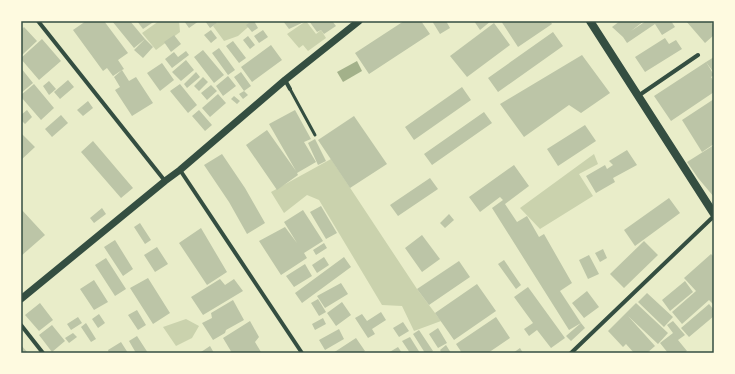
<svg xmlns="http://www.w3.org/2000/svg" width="735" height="374" font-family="Montserrat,sans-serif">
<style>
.green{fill:#cad2ad}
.water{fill:#a3b18a}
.building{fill:#bcc5a7}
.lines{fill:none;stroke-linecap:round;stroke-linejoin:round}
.service{stroke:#344e41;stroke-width:3}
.minor{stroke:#344e41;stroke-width:4}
.tertiary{stroke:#344e41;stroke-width:7}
.secondary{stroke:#344e41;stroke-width:8}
.neatline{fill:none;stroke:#344e41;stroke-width:1.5}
</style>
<rect width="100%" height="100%" fill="#e9edc9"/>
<path class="green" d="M159 21H179L180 32 156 50 142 33Z
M219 21H255L238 36 224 41 213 26Z
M306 21 316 34 321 30 326 38 308 51 303 45 299 48 287 34Z
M594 154 598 164 579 174 593 196 540 229 520 208Z
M331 159 417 289 441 321 414 331 402 306 382 305 319 200 307 195 284 213 271 192Z
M186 319 199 326 192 338 176 346 163 327Z"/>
<path class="water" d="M357 61 362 71 343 82 337 72Z"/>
<path class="building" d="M86 21H104L128 53 118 60 124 69 122 70 129 81 136 77 153 103 132 116 115 90 120 87 114 77 122 70 113 76 107 68 103 71 73 30Z
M112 21H130L145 39 134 48Z
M137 21H155L143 29Z
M184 21H199L189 28Z
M205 21H216L217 23 210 28Z
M252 21H254L258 28 252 32 246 25Z
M283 21H306L289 29Z
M309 21H332L336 26 324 34 321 30 317 32Z
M404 21H421L430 34 369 74 355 53Z
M432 21H446L450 28 440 34Z
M474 21H491L480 30Z
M501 21H550L552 24 518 47Z
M620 21H644L631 31 646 21H671L675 27 662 35 655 24 627 43 623 37 612 27Z
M686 21H710L714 26V35L705 43Z
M494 23 510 45 467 77 450 56Z
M24 27 37 41 21 56V30Z
M211 30 217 38 211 43 204 35Z
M263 30 268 37 259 43 254 36Z
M553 32 563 46 498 92 488 78Z
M174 35 181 44 171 52 164 42Z
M248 36 255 45 250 49 243 40Z
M665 38 669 44 676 40 682 49 645 72 635 57Z
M42 39 61 61 39 80 21 59V58Z
M145 39 153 47 143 58 134 50Z
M233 41 246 58 239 63 226 46Z
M271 45 282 60 252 82 241 67Z
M219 48 235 70 228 75 212 53Z
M203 50 224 75 214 83 194 57Z
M186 51 189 55 172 68 165 59 174 52 178 57Z
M582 55 610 93 581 113 569 105 524 137 500 104Z
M714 57V73L706 62Z
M186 60 194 70 181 81 172 72Z
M706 62 714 75 711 77 714 82V92L671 121 654 96Z
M162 63 174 80 160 91 147 73Z
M21 68 33 83 21 93Z
M196 72 200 77 187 88 184 84Z
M241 72 251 86 244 91 234 77Z
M228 76 236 86 223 96 216 86Z
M203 77 208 82 199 91 194 86Z
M68 80 74 87 60 99 54 92Z
M49 81 56 89 49 95 43 86Z
M34 84 54 108 41 120 21 97V95Z
M180 84 197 105 188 113 170 91Z
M211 85 217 91 207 100 201 93Z
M462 87 471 100 414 140 405 127Z
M244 91 248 95 243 99 239 94Z
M218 94 226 103 210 117 202 108Z
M234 96 240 101 237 104 231 99Z
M714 99V144L702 152 682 120Z
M88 101 93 108 83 116 77 110Z
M27 110 32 117 25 124 21 120V115Z
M199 110 212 125 205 131 192 116Z
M295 110 311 139 304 142 316 162 297 173 298 175 277 190 246 145 267 130 296 171 269 124Z
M484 112 492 123 432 165 424 154Z
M61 115 68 123 52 137 45 129Z
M354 116 387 164 350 188 318 140Z
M585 125 596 141 558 166 547 149Z
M21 133 35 147 21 160Z
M315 139 326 161 318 165 308 143Z
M93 141 133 188 121 198 81 152Z
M714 145V197L698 178 687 162Z
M627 150 637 165 613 178 615 182 596 193 586 176 605 165 607 169 613 165 609 161Z
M222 154 245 188 265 223 247 234 229 202 204 165Z
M514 165 529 186 505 204 517 222 527 216 539 237 544 234 572 283 560 291 581 323 585 328 571 341 566 336 581 323 569 330 492 208 503 200 500 197 480 212 469 197Z
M430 178 438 189 398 216 390 205Z
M669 198 680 213 635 246 624 230Z
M321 206 337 233 326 239 310 212Z
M102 208 106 214 94 223 90 218Z
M21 209 45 235 21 256Z
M303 210 323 241 304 253 307 258 281 275 259 241 285 227 297 243 284 222Z
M449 214 454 220 445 228 440 223Z
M140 223 151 240 145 244 134 227Z
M201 228 227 272 207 285 179 243Z
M422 235 440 259 422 272 405 248Z
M115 240 133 269 123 276 104 247Z
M644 241 658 255 624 288 610 274Z
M324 243 327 248 316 255 313 250Z
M157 247 168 264 155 272 144 255Z
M603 249 607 258 600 262 595 253Z
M711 254 714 257V305L709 300 682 324 672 312 696 291 684 278Z
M589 255 599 274 588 279 579 260Z
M324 257 329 265 317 273 312 265Z
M344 257 351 267 302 303 295 293Z
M106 258 126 289 115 296 95 265Z
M504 260 521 285 516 289 498 264Z
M459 261 470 277 429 305 417 289Z
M305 264 312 276 294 287 286 276Z
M148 278 170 313 153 324 130 288Z
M220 279 225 285 234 279 243 291 203 315 191 297Z
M94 280 108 302 94 310 80 289Z
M685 281 693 292 670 311 662 300Z
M341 283 348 294 325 308 317 296Z
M477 284 496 311 454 340 435 313Z
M528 287 565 338 551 348 537 330 529 336 524 329 533 323 514 297Z
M587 291 599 307 584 318 572 303Z
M647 293 673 317 664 327 638 302Z
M318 299 326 312 319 316 311 303Z
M233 300 244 320 226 330 225 333 213 340 202 323 212 318 211 313Z
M342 302 351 315 336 326 327 313Z
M40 303 53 320 39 331 25 315Z
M636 303 668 333 658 344 628 316 655 346 647 353H634L626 344 623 347 608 331Z
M709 304 714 310V316L689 337 681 328Z
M137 310 146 325 138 330 128 315Z
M381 312 386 320 372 329 375 334 368 338 355 318 362 314 367 321Z
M99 314 105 323 98 328 92 319Z
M78 317 82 323 71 330 67 324Z
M496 317 510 338 488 353H462L456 344Z
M323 318 326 324 315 330 312 324Z
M250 321 259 337 255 342 261 352 259 353H232L223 338Z
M673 321 685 335 678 340 687 351 684 353H668L660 343 673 333 667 325Z
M403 322 409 331 399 337 393 328Z
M86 323 96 339 91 342 81 327Z
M52 325 65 341 52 352 39 335Z
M438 328 447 343 438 348 429 334Z
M339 329 344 339 325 350 319 340Z
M419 330 433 351 431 353H425L413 334Z
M73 333 77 337 69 343 65 338Z
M137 336 148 353H136L129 341Z
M410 337 420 353H410L402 341Z
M356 338 365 351 362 353H333Z
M121 342 128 353H109L108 350Z
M21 345 28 353H21Z
M446 345 451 353H442L440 350Z
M210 346 214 353H202L201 352Z
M398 347 402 353H388Z
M520 348 523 353H513Z"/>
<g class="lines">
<path class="service" d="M290 89 315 135"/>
<path class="minor" d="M38 21 165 181
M285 80 290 89
M638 96 698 55
M180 170 302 353
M21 325 43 353
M571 353 714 216"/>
<path class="tertiary" d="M21 299 165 181 180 170 285 80 359 21"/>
<path class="secondary" d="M590 21 714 214"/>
</g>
<rect width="735" height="374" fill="none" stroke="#fefae0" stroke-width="44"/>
<rect x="22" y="22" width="691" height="330" class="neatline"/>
</svg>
